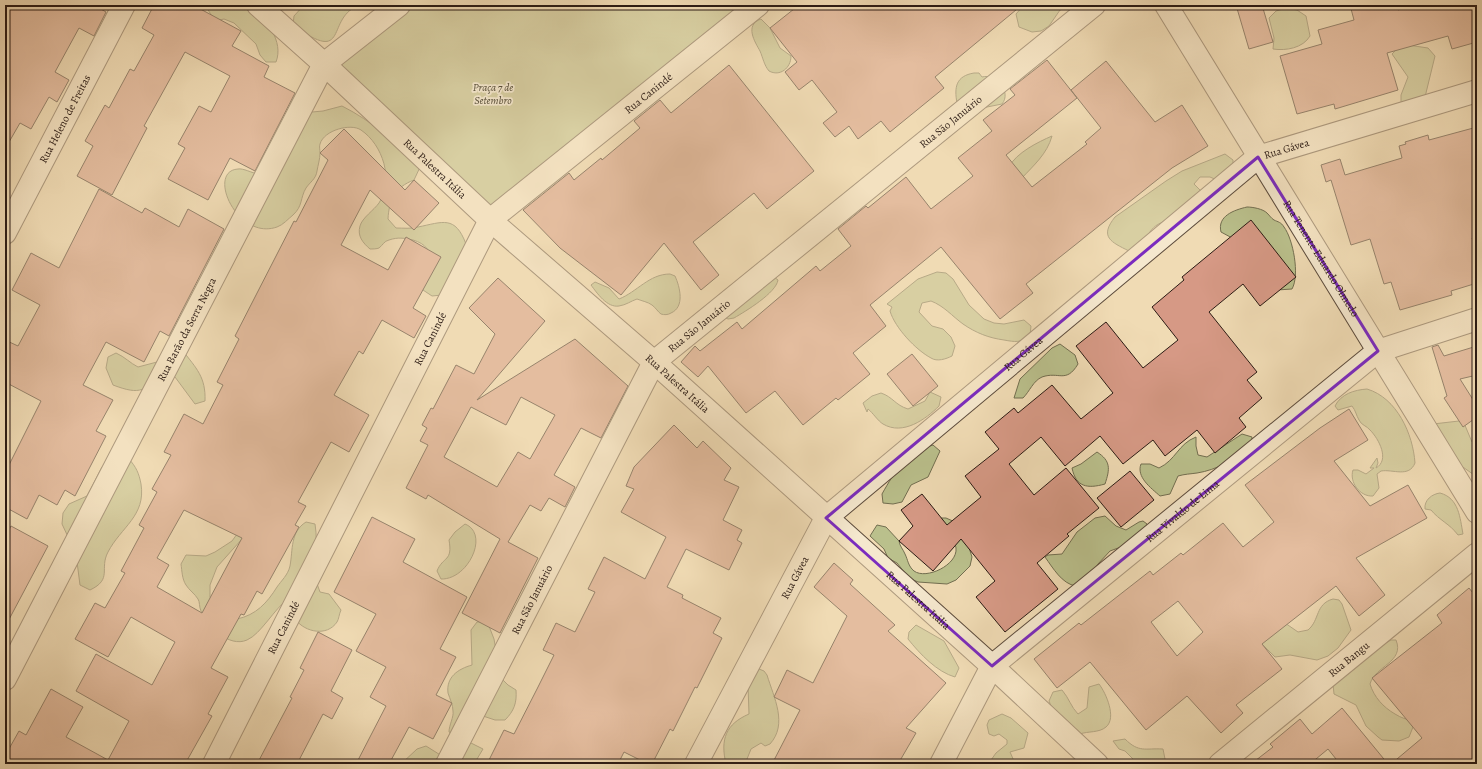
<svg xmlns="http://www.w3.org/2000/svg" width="1482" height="769" font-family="Alegreya,serif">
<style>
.green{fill:#bac08c;stroke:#726e50}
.building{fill:#d69985;stroke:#2b1b14;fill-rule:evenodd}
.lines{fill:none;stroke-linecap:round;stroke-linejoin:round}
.minor-casing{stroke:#5c4b3c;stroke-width:24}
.minor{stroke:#f5e8ce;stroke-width:22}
.marked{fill:none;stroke:#7b2cbf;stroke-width:3;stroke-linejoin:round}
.labels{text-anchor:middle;stroke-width:3.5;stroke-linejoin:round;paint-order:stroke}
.park-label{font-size:11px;font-style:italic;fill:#564d38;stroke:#f5e8ce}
.street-label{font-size:11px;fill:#2b1b14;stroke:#f5e8ce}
</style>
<rect width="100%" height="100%" fill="#f0dbb4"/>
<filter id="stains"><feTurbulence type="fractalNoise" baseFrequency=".005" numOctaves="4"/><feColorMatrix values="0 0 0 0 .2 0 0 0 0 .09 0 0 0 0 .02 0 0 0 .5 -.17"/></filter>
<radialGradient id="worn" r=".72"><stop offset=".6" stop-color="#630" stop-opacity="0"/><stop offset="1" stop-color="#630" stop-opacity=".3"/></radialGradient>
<path class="green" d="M205 5H254C266 21 284 41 276 62H266L260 55 256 44 234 23 224 19 215 21Z
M304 5H360C324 17 351 67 293 25L294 16Z
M409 5H740L491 210 332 64Z
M1024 5H1074L1060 10 1049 26 1041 31 1032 32 1019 27 1016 14Z
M1286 8 1297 10 1306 16 1310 36C1303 48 1286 51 1273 49L1274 38 1269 18 1276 11Z
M761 19 770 28 780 48 791 56C791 68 780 77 769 71 764 65 763 58 760 51 755 42 744 25 761 19Z
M1408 45 1428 48 1435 56 1425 97 1401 104V95L1408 77 1392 54 1398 48Z
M974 73H979L982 77C996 73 1012 92 1002 104L982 108 957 103C954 87 956 76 974 73Z
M342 106C372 121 396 143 421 165L414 180C395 187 389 200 388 219L396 228C403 228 411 229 418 227 443 222 455 215 466 244L442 295 432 296 423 290C428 269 440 248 413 240 404 238 398 237 389 240 384 241 383 245 379 248 377 249 372 249 370 249 363 243 357 236 360 226 362 218 374 210 379 203 394 180 383 145 361 130 351 123 324 130 320 144 319 146 320 150 320 153 320 159 318 165 317 171 316 179 310 182 306 188 300 198 303 206 293 215 288 219 283 225 277 227 237 241 206 171 238 169 243 168 252 173 258 174L301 113 323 111Z
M1052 136C1047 154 1034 165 1021 179L1009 167C1016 153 1038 142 1052 136Z
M1225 154 1233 160V170L1219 181 1210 177H1200L1194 184 1202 192 1185 216C1166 221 1152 221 1145 242L1129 251C1111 242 1099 237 1115 217L1166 181 1182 171Z
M1247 207C1253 207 1263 209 1267 213 1270 216 1271 218 1274 220 1278 222 1281 222 1284 227 1293 239 1300 275 1292 289L1277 290 1234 239 1221 232C1217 216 1234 210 1247 207Z
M937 272 946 273 953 279 969 305 984 319 994 323 1004 324 1024 320 1031 326 1030 336C1021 343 1015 342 1004 340 989 338 976 333 963 324 952 316 944 306 931 301L922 303 919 312 932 326 943 329 951 337 955 346 952 356C946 359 937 362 931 358 916 350 895 328 890 311L892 307 887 304 918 279Z
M670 274 675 276C680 287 685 307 671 313 668 315 664 315 661 314 658 312 656 308 652 305 648 302 642 301 637 299 631 301 626 305 619 306 607 308 597 293 591 285L595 282 609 288 619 299C637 292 649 274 670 274Z
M774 277 778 280C776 293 746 311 734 318L728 319 724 317Z
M1060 344 1075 355 1078 364C1066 384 1059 371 1042 377 1033 381 1030 391 1023 398H1014L1020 379 1052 348Z
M183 351C196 368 206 377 205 401L195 404 175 377 166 372C144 390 142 396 113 385L106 368 108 357 116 353C125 357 130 363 138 367L157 362 164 353Z
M1367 389C1397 398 1413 434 1415 463 1409 478 1393 469 1381 471L1377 474 1379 488 1373 496C1360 497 1349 482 1353 470H1358L1366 474 1374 468H1370L1377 458 1378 463 1376 468C1390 460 1379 439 1370 430 1367 426 1361 425 1359 420 1356 415 1356 411 1352 406L1338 410 1335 406C1341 394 1354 390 1367 389Z
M930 392 941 397 939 406C926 419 903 436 883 424 878 421 873 413 868 409L867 412 863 403 872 396 881 393C893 397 895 405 908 409L925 401Z
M1459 421 1464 423 1472 442 1477 444V477L1460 465 1433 424Z
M1242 434 1252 437 1251 447C1235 459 1217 470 1197 473 1190 474 1185 474 1178 476L1170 494 1160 496C1151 488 1136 477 1141 464H1150L1159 468C1176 460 1178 444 1196 437V446L1198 455 1207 457Z
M933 445 940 451 928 477 911 485 902 502 893 504 883 503 882 494C895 471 906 453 933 445Z
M1097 452C1111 461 1110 469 1105 484 1087 489 1076 487 1072 468L1081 464Z
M129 459C136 467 139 473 141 484 146 516 121 527 108 552 99 569 113 579 90 590L80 585 76 554 62 524 63 513 69 504 87 496 102 467 110 462Z
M1440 493C1459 498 1460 518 1463 534L1458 535C1450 524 1439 520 1431 510L1425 509C1424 500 1432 494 1440 493Z
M1105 516 1116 526 1126 530 1139 522 1143 521 1147 524 1145 533 1129 544 1110 551 1098 564 1089 577 1076 586C1062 584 1053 568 1045 557L1048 555 1062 554 1077 532 1095 518Z
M941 518H946L955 522 966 538 972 557 970 566 956 580 947 584 918 582 909 578 897 563 888 558 884 549 870 536 877 525 886 527 899 541C900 547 903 549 905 554 908 560 908 566 914 571 926 580 958 565 956 548 955 538 946 527 941 518Z
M248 519 242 539 217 567 210 585V597L214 603 237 619C256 615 267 603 277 587 281 581 288 575 290 566 293 550 290 532 306 522L315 524C319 545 311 574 320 592L329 594 341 610C339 614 339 619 337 622 327 637 305 632 296 620 292 614 290 605 288 599 274 609 261 634 247 640 229 648 207 626 201 611 199 607 200 602 198 599 195 594 189 590 186 585 182 579 182 571 181 564L186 555 206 556 215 552 232 541Z
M465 524C490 534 468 580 441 579L437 571C443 556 453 562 449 540L455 532Z
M1333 599 1339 600 1342 604 1351 630 1338 648 1328 656 1317 660 1290 655 1275 657 1257 639 1285 623 1298 632 1308 630C1320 620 1315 604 1333 599Z
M487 621 494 639 501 678 508 685 516 690C517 703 514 711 505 720H495L477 714 458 737 449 732C449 725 454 717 453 711 453 705 450 699 448 693 446 677 458 669 472 665L471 630 477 622Z
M916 625 944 641 959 668 955 677C937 672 920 654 908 639L909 632Z
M1391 640H1396C1405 662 1375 666 1370 684 1374 697 1383 707 1395 714 1401 718 1407 719 1413 722V727L1409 737 1399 741 1382 740 1378 737 1366 726 1356 705 1334 694 1333 684 1366 659 1376 648Z
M759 669 764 671 767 675C774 698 788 724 770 744L765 746 761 743 751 749 745 764H726C720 739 726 724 749 714L748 685 754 670Z
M1099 684C1106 693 1117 718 1106 727 1099 733 1088 731 1080 734L1055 716 1049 701 1053 692 1062 690C1069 698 1071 707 1078 714L1087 708 1089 687Z
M1002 714 1011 718 1028 733 1024 748 1010 752 1014 761 1013 764H992L991 760 996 753 1007 744V740L999 734 994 736 989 734 987 725 989 720Z
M1125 739C1139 753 1145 748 1163 749L1166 764H1138L1125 751 1119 749 1113 741Z
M467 741 483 749 474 764H401L417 749 426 746 442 756Z"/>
<path class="building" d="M5 5H94L106 12 94 36 79 28 55 72 69 80 57 102 49 97 31 129 20 123 5 149Z
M154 5H193L241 31 232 46 269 66 264 77 295 93 255 171 230 158 208 200 168 179 185 148 178 144 199 106 211 112 230 76 185 52 144 126 147 128 112 195 77 176 93 146 85 141 105 105 109 108 130 69 134 71 154 35 142 28Z
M799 5H1022L935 77 944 88 890 132 881 121 858 139 849 126 835 137 823 123 837 112 812 80 799 90 785 72 797 62 770 28Z
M1236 5H1262L1273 42 1249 49Z
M1350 5H1396L1398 10 1416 5H1477V42L1452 49 1448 36 1387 53 1398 90 1335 109 1334 104 1297 114 1280 56 1322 44 1318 30 1354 20Z
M1047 60 1077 98 1006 155 1032 187 1087 144 1085 142 1101 128 1071 90 1106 61 1155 122 1182 105 1208 146 1172 168 1026 284 1033 293 1000 319 941 247 870 305 886 326 853 353 870 374 838 400 836 398 803 425 775 391 746 413 708 366 698 377 681 362 695 346 700 351 737 322 742 329 816 266 820 271 851 246 838 229 866 206 868 208 906 177 931 209 973 176 958 158 992 131 983 120 1015 95 1010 89Z
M729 65 814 171 767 209 754 193 693 242 719 275 701 290 664 243 621 295 560 248 523 210 569 173 574 180 601 158 602 160 640 128 634 121 660 100 671 113Z
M1477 127V237L1472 238 1477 254V283L1451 291 1452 295 1400 310 1391 282 1384 284 1370 239 1351 245 1331 180 1326 182 1321 165 1340 159 1345 175 1402 158 1399 146 1406 144 1405 142 1428 135 1429 140Z
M344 129 405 190 414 180 439 203 414 230 370 190 341 245 388 270 406 237 441 257 413 308 426 316 414 338 382 320 363 354 359 351 334 395 369 415 349 452 331 442 298 502 306 506 295 525 299 527 262 594 257 591 244 615 241 614 211 668 228 677 208 714 212 716 185 764H5V756L19 731 26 735 51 689 83 707 66 737 108 760 129 721 76 691 96 654 152 685 175 642 131 617 108 657 75 639 95 603 105 608 125 573 121 571 144 528 139 525 157 492 152 489 171 455 164 452 184 414 203 424 223 385 217 382 239 339 235 336 294 221 296 222 328 160 320 153ZM184 510 242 538 202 613 157 587 169 565 157 558Z
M99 189 142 213 145 208 179 227 188 209 224 229 169 336 160 331 144 362 106 342 83 385 113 400 96 431 106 436 75 496 65 490 57 505 39 495 27 519 5 507V473L41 401 5 382V340L18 346 40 305 12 290 31 253 59 268Z
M1251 220 1296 277 1260 306 1243 284 1209 312 1257 372 1247 380 1262 398 1239 418 1246 427 1215 453 1197 430 1165 456 1153 440 1123 464 1100 436 1065 466 1041 437 1009 464 1034 495 1066 468 1099 508 1067 534 1069 536 1037 563 1058 589 1005 632 976 597 995 581 961 539 933 571 899 541 913 526 901 510 922 494 947 525 981 497 965 476 999 449 985 432 1014 408 1018 413 1052 385 1081 419 1113 393 1076 346 1106 322 1143 368 1178 340 1152 307 1184 280 1182 277Z
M498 278 545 321 477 400 575 339 628 386 601 438 581 428 554 475 575 487 565 507 549 498 541 511 530 505 508 542 538 558 500 633 462 613 500 539 428 495 426 499 406 488 428 445 420 441 427 428 422 425 431 408 433 409 456 365 474 374 495 334 469 308ZM521 397 555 415 530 459 518 452 497 487 444 457 471 407 506 425Z
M1438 345 1444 356 1477 346V375L1460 379 1477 406V417L1463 427 1444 398 1447 396 1432 347Z
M912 354 938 386 913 406 887 374Z
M1349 409 1368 440 1334 461 1370 506 1408 485 1427 518 1356 558 1385 595 1359 616 1336 586 1262 644 1282 669 1236 705 1243 713 1221 733 1187 696 1146 730 1090 662 1057 688 1034 659 1079 623 1081 625 1150 571 1153 575 1181 553 1183 555 1223 523 1243 547 1274 522 1245 485 1320 428ZM1178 601 1203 632 1177 656 1151 622Z
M674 425 697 448 703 441 731 468 724 480 739 487 723 520 742 530 737 540 742 543 729 570 686 549 667 587 683 595 682 598 721 618 713 633 722 638 697 688 695 687 673 731 670 729 652 764H648L624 752 618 764H487L504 730 514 734 537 689 554 655 543 650 556 623 575 632 595 592 588 589 604 557 645 579 666 537 621 512 634 489 626 486 634 467Z
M1130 471 1154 500 1121 527 1097 498Z
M372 517 415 539 403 562 467 597 440 649 456 657 436 695 452 703 433 739 409 727 389 764H356L386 706 370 697 386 667 356 651 376 614 334 592Z
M11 526 48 546 5 627V537Z
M834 563 853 580 850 584 895 625 888 631 946 683 906 728 916 733 898 764H772L800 710 774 697 787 670 813 683 847 616 814 587Z
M1469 588 1477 598V764H1391L1422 738 1372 678 1442 623 1437 615Z
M318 632 352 650 331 691 343 698 332 719 323 714 297 764H257L292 698 290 697 304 670 300 668Z
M1342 708 1388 764H1340L1328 749 1310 764H1251L1273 747 1270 744 1300 719 1312 734Z"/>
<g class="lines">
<g class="minor-casing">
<g id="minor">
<path id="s1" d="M258 5 324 64 490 220 654 362 992 666 1097 764"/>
<path id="s2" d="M1166 5 1477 512"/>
<path id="s3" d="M5 233 124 5"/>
<path id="s4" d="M5 679 324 64 399 5"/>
<path id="s5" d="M214 764 490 220 758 5"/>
<path id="s6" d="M447 764 654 362 1094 5"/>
<path id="s7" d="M696 764 826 518 1258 157 1477 91"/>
<path id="s8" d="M941 764 992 666 1378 351 1477 319"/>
<path id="s9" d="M1220 764 1477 554"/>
</g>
</g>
<use href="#minor" class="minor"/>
</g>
<path d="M0 0H1482V769H0ZM1258 157 1378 351 992 666 826 518Z" fill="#f0dbb4" fill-opacity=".55" fill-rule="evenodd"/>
<path class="marked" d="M1258 157 1378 351 992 666 826 518Z"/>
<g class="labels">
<g class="park-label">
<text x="493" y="91">Praça 7 de<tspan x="493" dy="13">Setembro</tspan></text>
</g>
<g class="street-label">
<text dy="4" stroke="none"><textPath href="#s5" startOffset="813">Rua Canindé</textPath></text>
<text dy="4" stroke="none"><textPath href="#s3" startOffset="129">Rua Heleno de Freitas</textPath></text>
<text dy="4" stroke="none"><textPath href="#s6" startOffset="834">Rua São Januário</textPath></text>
<text dy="4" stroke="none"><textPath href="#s7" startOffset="871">Rua Gávea</textPath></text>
<text dy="4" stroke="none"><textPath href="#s1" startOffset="241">Rua Palestra Itália</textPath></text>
<text dy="4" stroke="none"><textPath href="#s2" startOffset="297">Rua Tenente Eduardo Olmedo</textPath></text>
<text dy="4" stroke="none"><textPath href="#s6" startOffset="510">Rua São Januário</textPath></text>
<text dy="4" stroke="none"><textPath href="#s4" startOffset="394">Rua Barão da Serra Negra</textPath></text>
<text dy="4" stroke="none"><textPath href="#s5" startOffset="477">Rua Canindé</textPath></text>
<text dy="4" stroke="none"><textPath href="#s7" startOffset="535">Rua Gávea</textPath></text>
<text dy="4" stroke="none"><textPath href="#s1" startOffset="565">Rua Palestra Itália</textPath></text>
<text dy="4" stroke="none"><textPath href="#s8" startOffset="356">Rua Vivaldo de Lima</textPath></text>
<text dy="4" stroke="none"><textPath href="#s7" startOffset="211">Rua Gávea</textPath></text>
<text dy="4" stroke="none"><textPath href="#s6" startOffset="185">Rua São Januário</textPath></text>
<text dy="4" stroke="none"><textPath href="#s1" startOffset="889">Rua Palestra Itália</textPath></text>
<text dy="4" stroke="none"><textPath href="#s5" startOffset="153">Rua Canindé</textPath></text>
<text dy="4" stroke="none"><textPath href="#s9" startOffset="166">Rua Bangu</textPath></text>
</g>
</g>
<rect width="1482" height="769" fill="none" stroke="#f0dbb4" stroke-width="20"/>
<rect x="6" y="6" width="1470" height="757" fill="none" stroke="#2b1b14" stroke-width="2"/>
<rect x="10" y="10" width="1462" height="749" fill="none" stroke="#2b1b14"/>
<rect width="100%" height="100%" filter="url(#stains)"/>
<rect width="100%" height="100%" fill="url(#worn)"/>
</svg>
